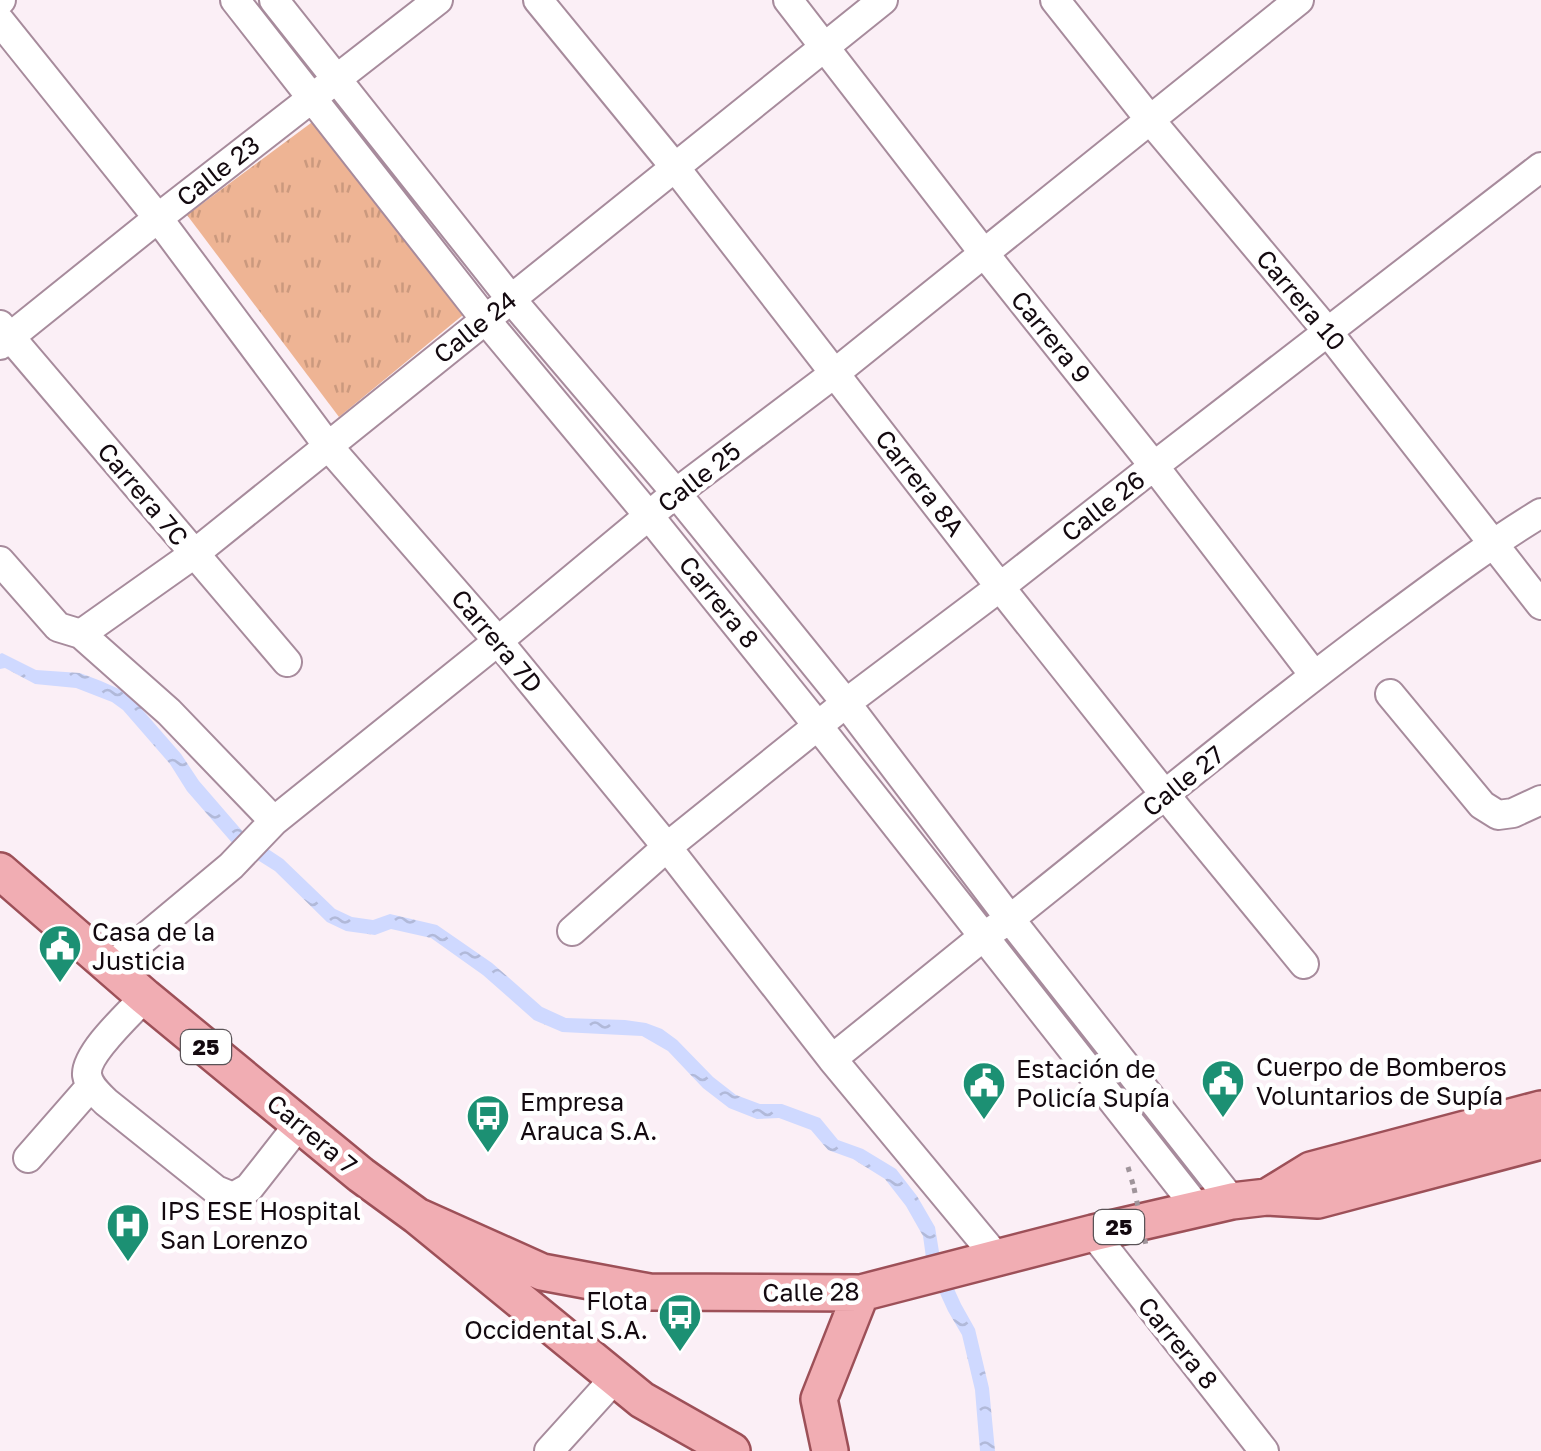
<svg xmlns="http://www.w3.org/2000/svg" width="1541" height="1451" font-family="'Golos Text',sans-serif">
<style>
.grass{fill:url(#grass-tufts)}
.water{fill:url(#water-ripples)}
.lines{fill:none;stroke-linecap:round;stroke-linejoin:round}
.minor-casing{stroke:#a78b9c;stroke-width:32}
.major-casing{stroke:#9d5058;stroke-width:40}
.path{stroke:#9f949a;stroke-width:5;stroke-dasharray:5 8;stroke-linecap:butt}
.minor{stroke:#fff;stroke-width:28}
.major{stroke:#f1adb3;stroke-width:35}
.path-bridge{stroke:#9f949a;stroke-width:5;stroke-dasharray:5 8;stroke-linecap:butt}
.labels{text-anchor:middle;stroke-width:9;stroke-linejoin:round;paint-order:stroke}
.shield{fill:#fff;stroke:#5a5357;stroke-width:2.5}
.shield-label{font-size:22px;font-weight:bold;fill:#13090f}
.street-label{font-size:25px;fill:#13090f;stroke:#fff}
.poi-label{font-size:25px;fill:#13090f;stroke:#fff;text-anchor:start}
</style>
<defs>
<pattern id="grass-tufts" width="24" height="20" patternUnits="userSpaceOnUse" patternTransform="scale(2.5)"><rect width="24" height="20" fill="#eeb494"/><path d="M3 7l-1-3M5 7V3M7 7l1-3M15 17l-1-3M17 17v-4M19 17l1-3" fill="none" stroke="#cb997e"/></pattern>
<pattern id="water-ripples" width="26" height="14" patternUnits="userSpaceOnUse" patternTransform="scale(2.5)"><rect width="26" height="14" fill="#cfd9ff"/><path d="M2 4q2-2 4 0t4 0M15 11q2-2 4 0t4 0" fill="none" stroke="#b1b9d9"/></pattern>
</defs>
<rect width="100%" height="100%" fill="#fbeff6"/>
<path class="grass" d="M315 120 463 315 339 417 187 215Z"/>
<path class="water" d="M2 653 36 670 80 673 101 681 119 689 133 699 181 754 199 781 244 833 283 859 335 909 352 917 373 920 390 914 437 925 492 963 542 1007 566 1018 625 1020 646 1023 662 1029 677 1040 713 1077 736 1095 760 1104H782L820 1118 838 1140 863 1149 896 1169 917 1196 935 1227 940 1258 961 1304 975 1329 989 1388 995 1451H980L975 1390 962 1335 948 1311 927 1265 923 1236 906 1206 885 1179 853 1159 828 1150 811 1130 779 1118 757 1119 729 1108 703 1088 668 1051 642 1036 562 1032 534 1020 483 975 431 938 391 929 375 935 346 931 327 922 275 871 234 845 187 791 170 764 123 710 112 702 76 688 35 684 5 668 0 669V654Z"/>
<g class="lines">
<g class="minor-casing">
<path id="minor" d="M235 0 485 319 649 516 818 726 1198 1209
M274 0 511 299 676 493 846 703 1010 919 1232 1201
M538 0 674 166 1000 587 1166 796 1304 964
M788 0 983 252 1154 466 1314 675
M1055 0 1151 121 1328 332 1541 605
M0 1 1 0
M0 21 158 218 328 446 498 641 667 847 832 1059 998 1259
M0 325 287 662
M0 345 158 218 438 0
M0 561 58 627 81 634 194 554 883 0
M81 634 169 712 274 821
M1390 694 1482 805 1498 815 1513 813 1541 800
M572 931 667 847 846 703 1000 587 1154 466 1541 167
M110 967 231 866 274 821 498 641 676 493 835 373 1299 0
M145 997C130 1013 85 1054 87 1075 89 1087 98 1094 106 1102L216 1190 233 1197 249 1188 300 1123
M832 1059 984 936 1010 919C1133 821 1254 720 1380 626 1433 587 1485 547 1541 513
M28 1158 91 1086
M1093 1233 1264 1451
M549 1451 615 1378"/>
</g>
<g class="major-casing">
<path id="major" d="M0 871 145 997 361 1175 417 1216 642 1400 732 1451
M1267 1197 1311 1170 1541 1109
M417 1216 542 1272 649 1292 861 1293 1093 1233 1232 1201 1267 1197 1318 1200 1541 1141
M830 1451 819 1399 861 1293"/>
</g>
<path class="path" d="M1128 1167 1134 1188"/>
<use href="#minor" class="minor"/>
<use href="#major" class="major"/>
<path class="path-bridge" d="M1134 1188 1147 1250"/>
</g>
<defs>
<g id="civic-pin" transform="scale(2.25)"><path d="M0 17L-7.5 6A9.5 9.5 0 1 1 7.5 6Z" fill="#1c9073" stroke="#fff"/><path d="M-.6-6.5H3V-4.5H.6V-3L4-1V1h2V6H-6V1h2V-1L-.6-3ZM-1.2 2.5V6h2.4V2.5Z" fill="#fff"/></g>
<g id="bus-pin" transform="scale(2.25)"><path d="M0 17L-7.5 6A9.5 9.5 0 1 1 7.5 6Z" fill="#1c9073" stroke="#fff"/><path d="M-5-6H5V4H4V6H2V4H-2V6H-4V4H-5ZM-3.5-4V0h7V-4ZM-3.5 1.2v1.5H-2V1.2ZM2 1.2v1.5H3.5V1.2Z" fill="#fff"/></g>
<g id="hospital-pin" transform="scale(2.25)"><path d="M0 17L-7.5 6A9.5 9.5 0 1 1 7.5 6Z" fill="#1c9073" stroke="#fff"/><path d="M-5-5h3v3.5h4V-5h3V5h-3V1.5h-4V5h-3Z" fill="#fff"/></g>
</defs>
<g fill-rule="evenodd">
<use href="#civic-pin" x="60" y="946"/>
<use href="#civic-pin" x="1223" y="1081"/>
<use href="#civic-pin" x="984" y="1083"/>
<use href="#bus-pin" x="488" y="1116"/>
<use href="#hospital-pin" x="128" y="1225"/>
<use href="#bus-pin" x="680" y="1315"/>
</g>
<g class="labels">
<g class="shield">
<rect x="181" y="1030" width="50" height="34" rx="8"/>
<rect x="1094" y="1210" width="50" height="34" rx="8"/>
</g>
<g class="shield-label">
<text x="206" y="1055">25</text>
<text x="1119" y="1235">25</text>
</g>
<g class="street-label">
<text transform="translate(218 171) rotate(-38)" y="9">Calle 23</text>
<text transform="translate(1301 300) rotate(50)" y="9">Carrera 10</text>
<text transform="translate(475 327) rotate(-39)" y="9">Calle 24</text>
<text transform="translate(1051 337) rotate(51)" y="9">Carrera 9</text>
<text transform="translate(699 477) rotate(-38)" y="9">Calle 25</text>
<text transform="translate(920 483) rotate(52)" y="9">Carrera 8A</text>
<text transform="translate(143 494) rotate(50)" y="9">Carrera 7C</text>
<text transform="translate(1103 506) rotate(-38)" y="9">Calle 26</text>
<text transform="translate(719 602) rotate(51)" y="9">Carrera 8</text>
<text transform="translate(497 641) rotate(50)" y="9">Carrera 7D</text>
<text transform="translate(1183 781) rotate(-39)" y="9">Calle 27</text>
<text transform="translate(312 1134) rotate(40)" y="9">Carrera 7</text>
<text transform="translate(811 1292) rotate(-1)" y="9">Calle 28</text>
<text transform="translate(1178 1343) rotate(51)" y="9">Carrera 8</text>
</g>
<g class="poi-label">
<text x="92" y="941">Casa de la<tspan x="92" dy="29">Justicia</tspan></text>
<text x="1256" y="1076">Cuerpo de Bomberos<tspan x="1256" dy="29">Voluntarios de Supía</tspan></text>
<text x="1016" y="1078">Estación de<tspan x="1016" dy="29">Policía Supía</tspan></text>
<text x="520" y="1111">Empresa<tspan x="520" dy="29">Arauca S.A.</tspan></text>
<text x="160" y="1220">IPS ESE Hospital<tspan x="160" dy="29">San Lorenzo</tspan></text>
<text x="648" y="1310" text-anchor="end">Flota<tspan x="648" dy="29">Occidental S.A.</tspan></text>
</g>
</g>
</svg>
